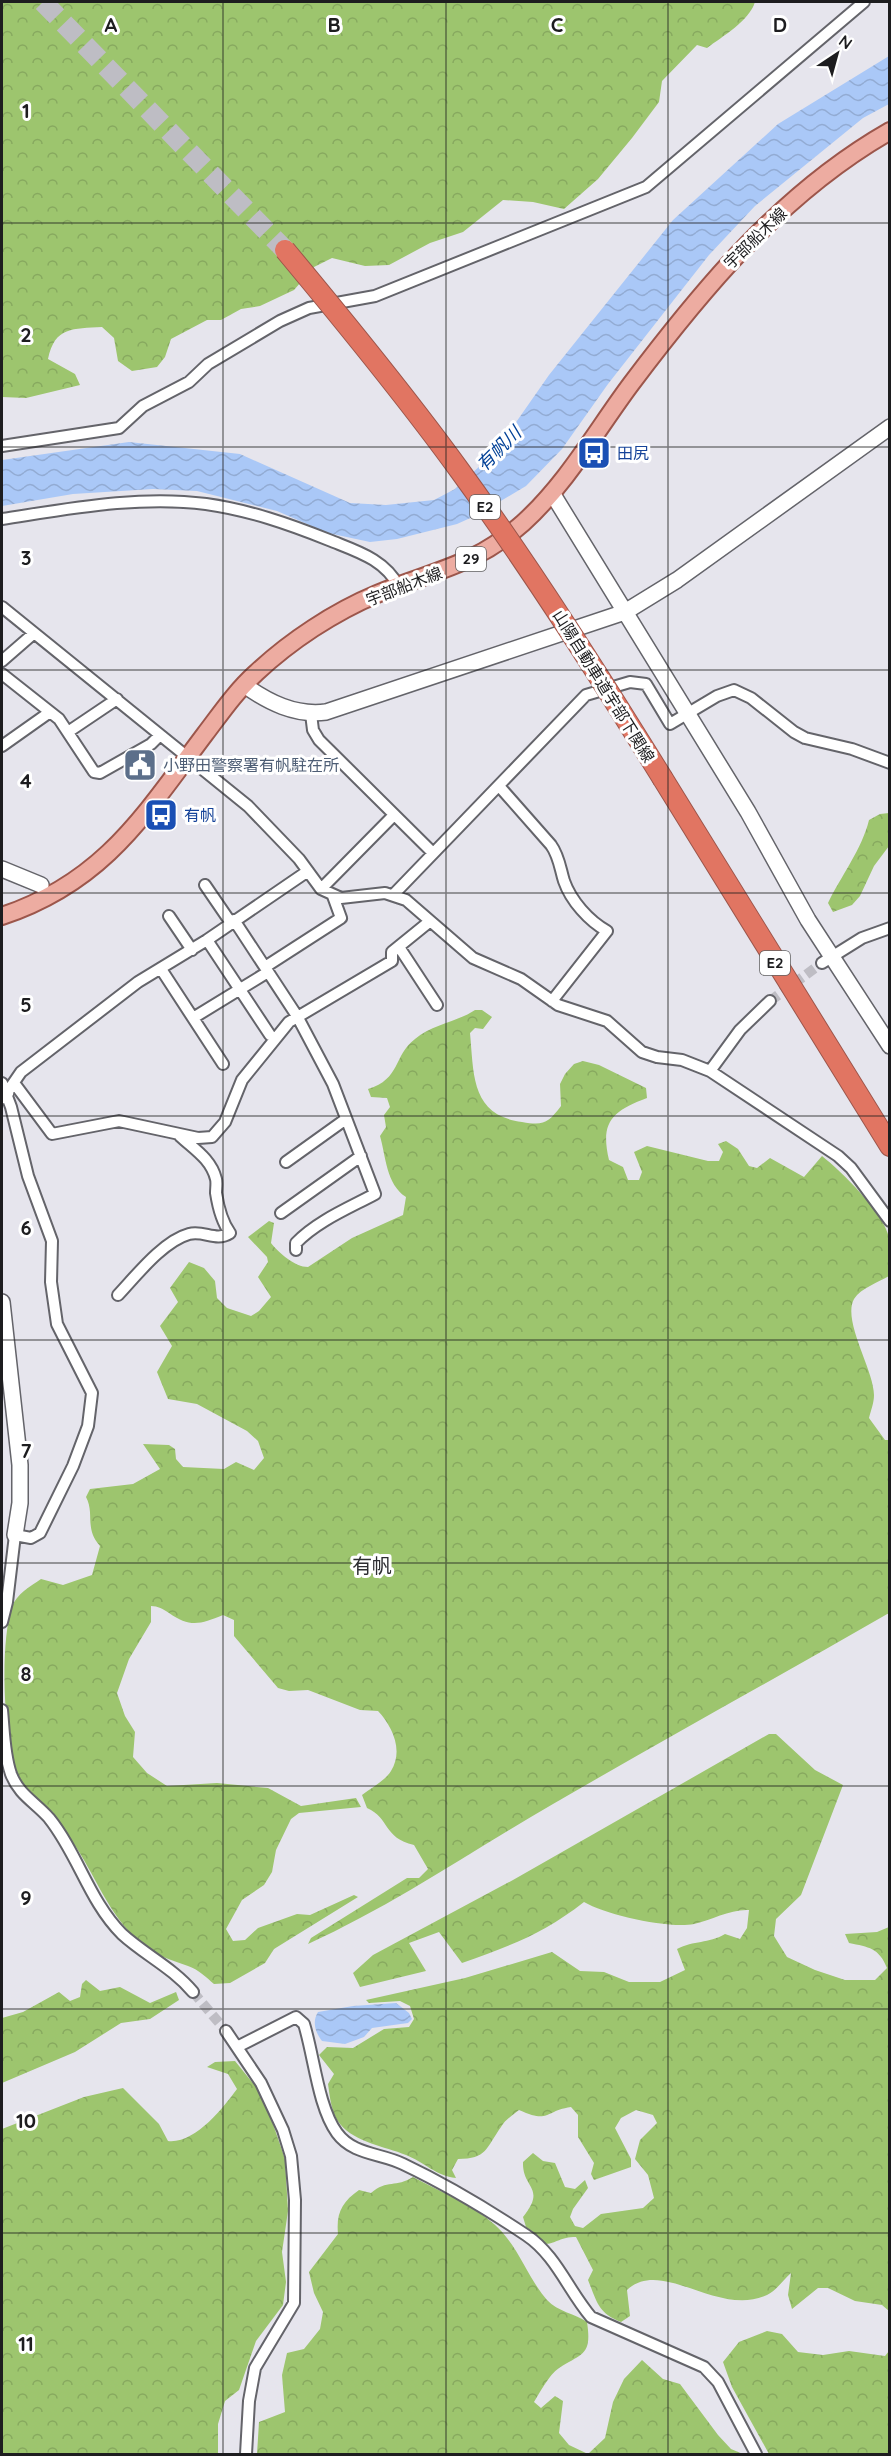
<svg xmlns="http://www.w3.org/2000/svg" width="891" height="2456" font-family="Quicksand,'Noto Sans JP',sans-serif">
<style>
.forest{fill:url(#forest-crowns)}
.water{fill:url(#water-waves)}
.lines{fill:none;stroke-linecap:round;stroke-linejoin:round}
.street-tunnel{stroke:#bebdc4;stroke-width:10;stroke-dasharray:10 5;stroke-linecap:butt}
.highway-tunnel{stroke:#bebdc4;stroke-width:20;stroke-dasharray:20 10;stroke-linecap:butt}
.street-casing{stroke:#64646a;stroke-width:14}
.secondary-casing{stroke:#64646a;stroke-width:18}
.primary-casing{stroke:#9c564b;stroke-width:20}
.highway-casing{stroke:#9c564b;stroke-width:22}
.street{stroke:#fff;stroke-width:10}
.secondary{stroke:#fff;stroke-width:15}
.primary{stroke:#edaca1;stroke-width:16}
.highway{stroke:#e17562;stroke-width:20}
.highway-bridge-casing{stroke:#9c564b;stroke-width:22;stroke-linecap:butt}
.highway-bridge{stroke:#e17562;stroke-width:20}
.grid{fill:none;stroke:#1d1d1f;stroke-width:1.5;stroke-opacity:0.55}
.labels{text-anchor:middle;stroke-width:6;stroke-linejoin:round;paint-order:stroke}
.shield{fill:#fff;stroke:#616162;stroke-width:1.5}
.shield-label{font-size:15px;font-weight:bold;fill:#1d1d1f}
.street-label{font-size:16px;fill:#1d1d1f;stroke:#fff}
.transit-label{font-size:16px;fill:#164399;stroke:#fff;text-anchor:start}
.service-label{font-size:16px;fill:#4e5e75;stroke:#fff;text-anchor:start}
.water-label{font-size:18px;font-style:italic;fill:#024197;stroke:#fff}
.quarter-label{font-size:20px;fill:#2d2d32;stroke:#fff}
.grid-label{font-size:20px;text-anchor:middle;font-weight:bold;fill:#1d1d1f;stroke:#fff;stroke-width:6;stroke-linejoin:round;paint-order:stroke}
</style>
<defs>
<pattern id="forest-crowns" width="20" height="18" patternUnits="userSpaceOnUse" patternTransform="scale(1.5)"><rect width="20" height="18" fill="#9dc56e"/><path d="M2 6a3 3 0 1 1 6 0M12 15a3 3 0 1 1 6 0" fill="none" stroke="#87a95f"/></pattern>
<pattern id="water-waves" width="16" height="10" patternUnits="userSpaceOnUse" patternTransform="scale(1.5)"><rect width="16" height="10" fill="#aac8f7"/><path d="M0 5q4-4 8 0t8 0" fill="none" stroke="#92abd3"/></pattern>
</defs>
<rect width="100%" height="100%" fill="#e6e5ed"/>
<path class="forest" d="M2 2H755C749 21 723 36 707 48L697 45 662 81 659 102 632 138 598 179 564 209 533 202 503 200 463 232 430 243 389 265 365 266 332 258 314 267 294 290 260 306 241 309 221 320H207L171 339 165 357 157 367 132 371 118 361 114 338 102 327C73 329 55 326 48 359L75 374 80 385 26 398 2 397Z
M889 813V846L874 866 860 896 852 905 833 912 828 903C841 876 862 849 869 820L880 814Z
M475 1010H482L492 1017 483 1029 475 1028 470 1033C474 1076 471 1115 522 1122 544 1126 548 1123 561 1106L560 1084 565 1074 574 1064 583 1061 599 1065 646 1088 647 1098C612 1111 600 1122 609 1160L623 1167 628 1180H639L642 1172 634 1152 647 1146 708 1161H719L723 1152 718 1144 726 1141 738 1149 749 1166 757 1168 770 1158 804 1177 822 1156C841 1171 885 1214 889 1238 891 1250 889 1264 889 1276 879 1282 861 1288 854 1299 842 1321 874 1370 874 1395 874 1403 871 1410 869 1418L885 1440H889V1613C778 1677 665 1739 553 1804 472 1851 394 1905 308 1944L311 1938 407 1878H419L428 1869 414 1845C383 1838 390 1818 367 1808L362 1795C371 1788 386 1780 391 1771 404 1750 392 1726 378 1711L360 1710 308 1690 289 1691 278 1688 234 1636V1620L223 1615C201 1624 190 1628 169 1613 163 1609 158 1606 151 1606V1622L129 1659 117 1693 125 1716 135 1732 133 1757 147 1773 167 1786 217 1783 268 1788 301 1806 356 1798 361 1807 299 1813 291 1819 276 1850 272 1872 264 1885 242 1900 226 1929 233 1941 245 1940 258 1928 297 1914 310 1915 354 1895 358 1897 274 1949 265 1963 230 1983 214 1984C207 1978 198 1969 188 1966 171 1960 154 1955 140 1942 108 1915 95 1874 72 1841 55 1817 26 1797 16 1769 3 1734 0 1642 12 1607 16 1594 31 1586 41 1579L63 1585 92 1575 100 1546C84 1528 95 1514 86 1497L90 1489 133 1484 160 1469 143 1444 169 1445 175 1449 176 1459 183 1467 224 1469 236 1462 254 1470 264 1458 258 1441 247 1431 197 1404 168 1399 157 1372 172 1346 160 1326 178 1302 170 1288 189 1262 204 1268 215 1281 217 1298 227 1308 251 1316 259 1311 271 1297 258 1277 268 1262 267 1257 248 1237 269 1221 274 1223 271 1243C279 1253 295 1267 308 1267L352 1238 403 1215 406 1197C386 1184 386 1157 380 1136L386 1127 384 1115 390 1107 387 1098 371 1097 368 1089C401 1079 393 1056 415 1039 433 1024 457 1022 475 1010Z
M769 1734H776L815 1770 843 1785 801 1895 776 1919 774 1936 787 1957 815 1970 845 1980H875L887 1968C879 1948 869 1947 849 1943L845 1934 877 1932 889 1927V2311L882 2305 855 2301 828 2288H818L792 2309 788 2295 791 2273C784 2279 776 2291 767 2295 718 2318 662 2257 627 2290L630 2316 621 2322C598 2313 597 2302 588 2280L593 2270 576 2237C560 2237 557 2243 546 2244L526 2227 523 2217C547 2187 522 2189 523 2162L533 2153 543 2161 555 2163 565 2187 575 2189 585 2180 588 2188 573 2209 570 2217 575 2226 583 2228 601 2214 643 2208 654 2198 648 2175 635 2159 640 2140 657 2123 653 2115 636 2110 621 2118 615 2128 631 2159V2167L594 2180 591 2174 594 2163 578 2137V2115L571 2107C544 2111 550 2124 519 2110 513 2115 505 2120 501 2127 486 2148 487 2159 458 2159L452 2170 456 2178C436 2176 424 2162 406 2155 384 2146 356 2143 340 2124 331 2113 330 2097 328 2084L334 2074 319 2055 327 2047 353 2048 384 2029 409 2027 414 2019 410 2006 400 2001 369 2003 366 2000 465 1978 552 1952 580 1971 604 1972 629 1982H660L685 1970 677 1949C694 1940 708 1944 725 1934L740 1939 747 1928 749 1910C730 1909 712 1920 694 1924 669 1929 606 1915 584 1902 543 1934 510 1946 462 1963L439 1932 409 1943 426 1971 360 1987 353 1973 373 1955 513 1880Z
M86 1980 100 1991 120 1987 150 2003 176 1992 179 2000 150 2019 121 2023 75 2052 2 2083V2018L23 2012 59 1992 70 2001 80 1997 82 1984Z
M235 2061 256 2087 273 2124 285 2159 288 2211 282 2252 286 2282 283 2305 256 2341 239 2390 225 2401 218 2424V2454H2V2129L84 2097 123 2088 159 2124 168 2141C195 2144 223 2108 237 2089L228 2074 207 2067 215 2062Z
M413 2177C439 2191 471 2204 494 2224 518 2245 527 2277 547 2300 558 2312 574 2313 587 2322 592 2355 583 2353 559 2368 549 2375 540 2392 534 2402L541 2408 555 2396 563 2401 559 2433 569 2445 588 2454 605 2438 613 2402 624 2379 642 2360 663 2379 680 2384 718 2435 731 2449 743 2454H257L259 2422 285 2412 282 2375 287 2353 304 2349 320 2329 323 2312 314 2293 309 2272 338 2234C336 2213 342 2202 359 2190L371 2193C387 2179 396 2188 413 2177Z
M767 2331 782 2334 798 2352 823 2355 849 2351 885 2356 889 2351V2454H769L732 2387 723 2362 739 2342Z"/>
<path class="water" d="M889 56V104L863 118 755 206 709 255 608 384 562 449 526 486 477 515 457 524 397 539 370 542 328 533 277 511 197 491 153 489 73 494 2 506V460L129 442 240 454 350 503 386 505 434 500 455 489 496 451 549 375 673 220 778 124Z
M396 2003 409 2013 412 2019 408 2023 372 2028 364 2037 345 2044 322 2041C315 2032 312 2022 318 2012L353 2006Z"/>
<g class="lines">
<path class="street-tunnel" d="M770 1001 822 963
M193 1992 226 2031"/>
<path class="highway-tunnel" d="M43 2 285 250"/>
<g class="street-casing">
<path id="street" d="M2 446 119 428 143 406 189 382 208 364 280 321 309 308 375 296 646 187 864 2
M2 519C68 509 139 495 206 504 249 510 289 524 329 540 356 551 385 559 399 587
M2 607 248 806 299 859 321 889 341 898 385 893 406 900 473 958 521 979 558 1005 607 1021 642 1052 657 1057 682 1060 710 1071 838 1156 851 1168 890 1221
M2 661 33 634
M2 674 59 719 94 772 100 773 151 744 159 736
M311 714 313 730 319 740 433 853
M68 732 117 699
M2 746 50 712
M499 786 551 845C559 856 560 868 564 881 571 901 589 921 607 931L552 1001
M205 885 231 923
M321 889 394 815
M394 894 586 695 630 682 646 684 670 724 717 696 734 690 751 698 794 732 805 738 852 749 890 763
M169 916 192 950
M234 920 297 1016 333 1084 375 1194C349 1208 317 1221 296 1243V1250
M207 940 270 1035
M399 947 437 1005
M822 963 862 938 890 928
M265 967 341 918 333 896
M161 969 223 1064
M193 1018 268 972
M710 1071 740 1030 770 1001
M2 1083 11 1107 28 1176 52 1241 51 1282 57 1324 92 1393 88 1426 73 1466 40 1533 31 1538 15 1535 7 1602 2 1622
M14 1083 52 1134 119 1121 198 1138 212 1137 225 1122 242 1080 289 1022 392 961V952L429 922
M10 1088 21 1072 138 982 207 940 308 871
M286 1162 346 1119
M281 1213 361 1156
M118 1295C135 1277 163 1241 189 1234 204 1230 216 1242 230 1233 222 1222 218 1206 216 1193 216 1188 217 1183 216 1179 211 1159 194 1149 180 1136
M2 1710C4 1730 4 1754 11 1774 19 1795 35 1802 49 1818 78 1854 89 1901 122 1934 145 1955 173 1968 193 1992
M226 2031 261 2083 283 2130 291 2156 295 2200 294 2303 255 2368 249 2401 246 2454
M237 2047 296 2017 304 2024C314 2056 318 2107 337 2133 353 2155 381 2153 403 2164 445 2184 487 2209 526 2235 556 2255 568 2290 591 2317L704 2367 718 2382 756 2454"/>
</g>
<g class="secondary-casing">
<path id="secondary" d="M552 493 748 812 808 920 890 1046
M244 685C268 702 295 716 326 712L625 612 677 580 890 427
M2 869 41 885
M2 1096 6 1092
M2 1302 20 1465V1503L15 1535"/>
</g>
<g class="primary-casing">
<path id="primary" d="M2 916C104 882 144 815 205 734 221 713 236 691 256 673 290 641 334 612 377 594 434 570 473 567 523 523 567 483 596 431 631 384 704 287 783 192 890 131"/>
</g>
<g class="highway-casing">
<path id="highway" d="M663 779 890 1146"/>
</g>
<use href="#street" class="street"/>
<use href="#secondary" class="secondary"/>
<use href="#primary" class="primary"/>
<use href="#highway" class="highway"/>
<g class="highway-bridge-casing">
<path id="highway-bridge" d="M285 250C345 322 405 395 460 471 532 570 598 674 663 779"/>
</g>
<use href="#highway-bridge" class="highway-bridge"/>
</g>
<path class="grid" d="M223 2V2454M446 2V2454M668 2V2454M2 223H890M2 447H890M2 670H890M2 893H890M2 1116H890M2 1340H890M2 1563H890M2 1786H890M2 2009H890M2 2233H890"/>
<defs>
<g id="bus-square" transform="scale(1.725)"><rect x="-9" y="-9" width="18" height="18" rx="4" fill="#1a4fb4" stroke="#fff"/><path d="M-5-6H5V4H4V6H2V4H-2V6H-4V4H-5ZM-3.5-4V0h7V-4ZM-3.5 1.2v1.5H-2V1.2ZM2 1.2v1.5H3.5V1.2Z" fill="#fff"/></g>
<g id="civic-square" transform="scale(1.725)"><rect x="-9" y="-9" width="18" height="18" rx="4" fill="#5c6f8a" stroke="#fff"/><path d="M-.6-6.5H3V-4.5H.6V-3L4-1V1h2V6H-6V1h2V-1L-.6-3ZM-1.2 2.5V6h2.4V2.5Z" fill="#fff"/></g>
</defs>
<g fill-rule="evenodd">
<use href="#bus-square" x="594" y="453"/>
<use href="#civic-square" x="140" y="765"/>
<use href="#bus-square" x="161" y="815"/>
</g>
<g class="labels">
<g class="shield">
<rect x="470" y="495" width="30" height="24" rx="4.5"/>
<rect x="456" y="547" width="30" height="24" rx="4.5"/>
<rect x="760" y="951" width="30" height="24" rx="4.5"/>
</g>
<g class="shield-label">
<text x="485" y="512">E2</text>
<text x="471" y="564">29</text>
<text x="775" y="968">E2</text>
</g>
<g class="street-label">
<text transform="translate(755 238) rotate(-44)" y="6">宇部船木線</text>
<text transform="translate(404 586) rotate(-21)" y="6">宇部船木線</text>
<text transform="translate(604 686) rotate(58)" y="6">山陽自動車道宇部下関線</text>
</g>
<g class="transit-label">
<text x="617" y="459">田尻</text>
<text x="184" y="821">有帆</text>
</g>
<g class="service-label">
<text x="163" y="771">小野田警察署有帆駐在所</text>
</g>
<g class="water-label">
<text transform="translate(499 449) rotate(-45)" y="6">有帆川</text>
</g>
<g class="quarter-label">
<text x="372" y="1573">有帆</text>
</g>
</g>
<g class="grid-label">
<text x="111" y="32">A</text>
<text x="334" y="32">B</text>
<text x="557" y="32">C</text>
<text x="780" y="32">D</text>
<text x="26" y="118">1</text>
<text x="26" y="342">2</text>
<text x="26" y="565">3</text>
<text x="26" y="788">4</text>
<text x="26" y="1012">5</text>
<text x="26" y="1235">6</text>
<text x="26" y="1458">7</text>
<text x="26" y="1681">8</text>
<text x="26" y="1905">9</text>
<text x="26" y="2128">10</text>
<text x="26" y="2351">11</text>
</g>
<rect width="891" height="2456" fill="none" stroke="#1d1d1f" stroke-width="6"/>
<g transform="translate(837 54) rotate(36)" stroke="#ffffff" stroke-width="4.5" paint-order="stroke">
<path d="M0-4.5L10 22L0 15L-10 22Z" fill="#1d1d1f"/>
<text y="-9" font-size="16" font-weight="bold" text-anchor="middle" fill="#1d1d1f">N</text>
</g>
</svg>
